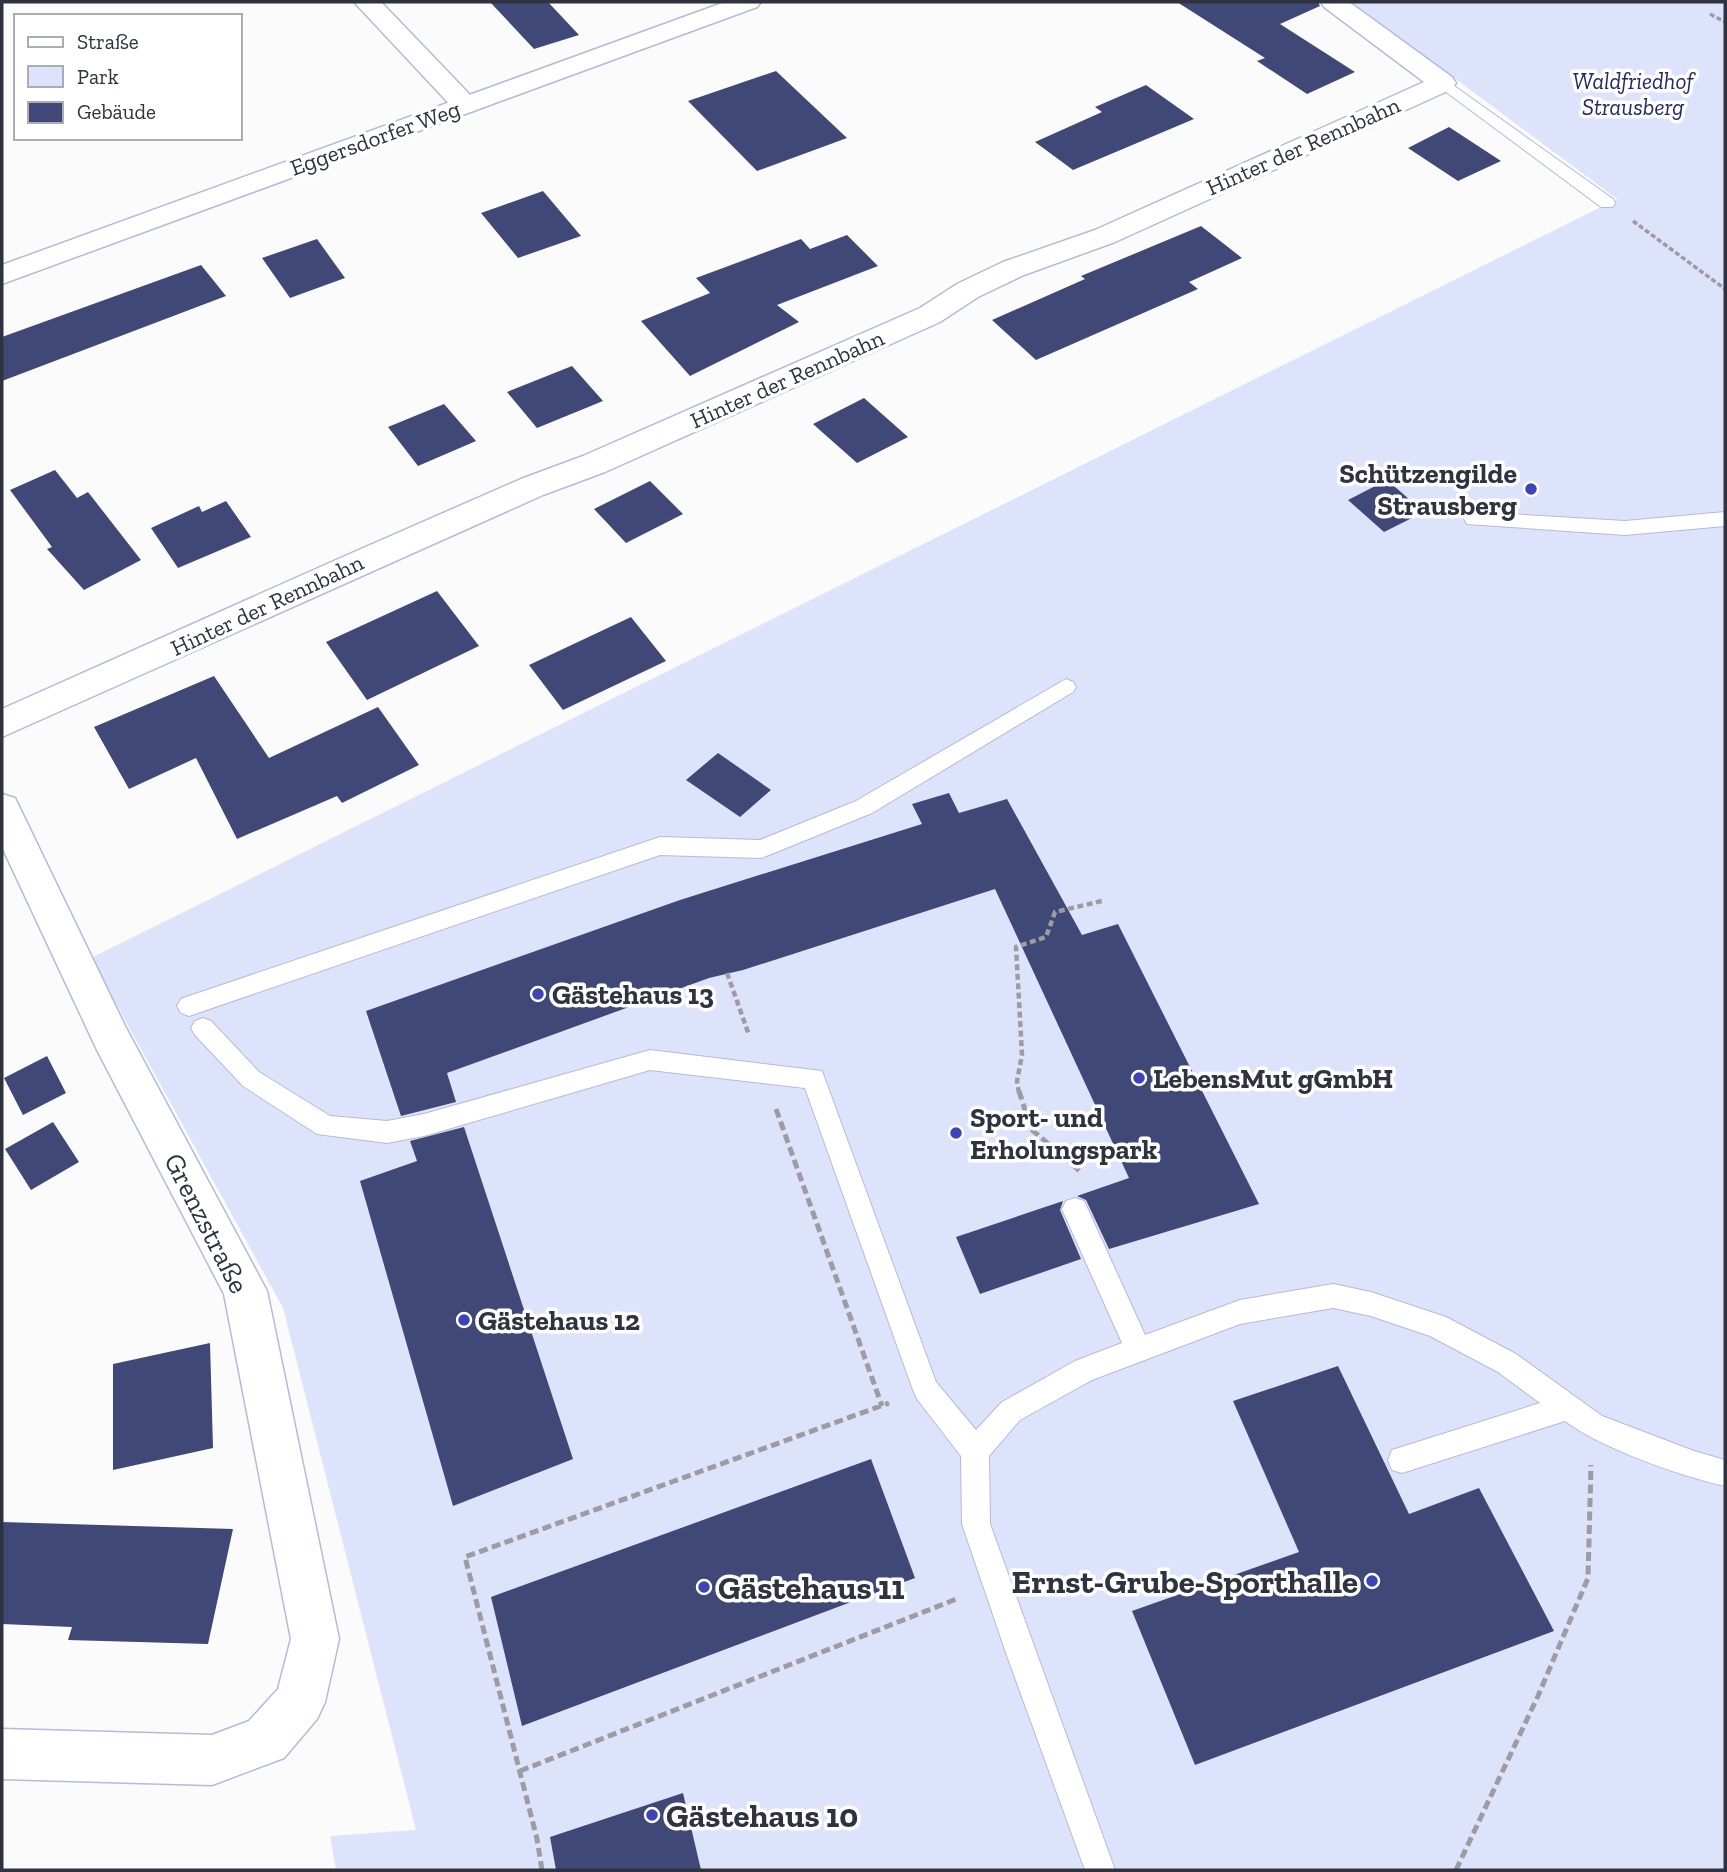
<svg xmlns="http://www.w3.org/2000/svg" width="1727" height="1872" font-family="'Zilla Slab',serif">
<style>
.green{fill:#dde3fb}
.building{fill:#404877}
.lines{fill:none;stroke-linecap:round;stroke-linejoin:round}
.lane-casing{stroke:#b3bbdb;stroke-width:2}
.street-casing{stroke:#b3bbdb;stroke-width:3}
.secondary-casing{stroke:#b3bbdb;stroke-width:3}
.path-far2{stroke:#9b9da3;stroke-width:3.5;stroke-dasharray:5 2.5;stroke-linecap:butt}
.path-far1{stroke:#9b9da3;stroke-width:4.5;stroke-dasharray:6 3.5;stroke-linecap:butt}
.path{stroke:#9b9da3;stroke-width:5;stroke-dasharray:9 4.5;stroke-linecap:butt}
.lane{fill:#fff;fill-rule:evenodd}
.street{fill:#fff;fill-rule:evenodd}
.secondary{fill:#fff;fill-rule:evenodd}
.poi-dot{fill:#3e43b7;stroke:#fff;stroke-width:2.5}
.labels{text-anchor:middle;stroke-width:7;stroke-linejoin:round;paint-order:stroke}
.far-park-label{font-size:23px;font-style:italic;fill:#242968;stroke:#fff}
.far-street-label{font-size:23px;fill:#2f323f;stroke:#fff}
.poi-label{font-size:28px;font-weight:bold;fill:#2f323f;stroke:#fff;text-anchor:start}
.street-label{font-size:28px;fill:#2f323f;stroke:#fff}
.near-poi-label{font-size:33px;font-weight:bold;fill:#2f323f;stroke:#fff;text-anchor:start}
</style>
<rect width="100%" height="100%" fill="#fbfbfb"/>
<path class="green" d="M1352 2H1725V1870H336L330 1836 416 1830 283 1308 91 958 1617 199Z"/>
<path class="building" d="M490 2H548L579 35 534 49Z
M1177 2H1318L1320 6 1280 24 1355 72 1307 94 1257 61 1265 58Z
M776 71 847 138 757 171 688 101Z
M1146 85 1194 119 1073 170 1035 142 1102 112 1095 107Z
M1449 127 1501 161 1458 181 1408 148Z
M543 191 581 236 518 258 481 213Z
M1201 226 1242 258 1189 282 1198 289 1036 360 992 320 1085 279 1081 276Z
M847 235 878 266 777 305 799 322 690 376 641 321 710 293 696 278 801 239 810 249Z
M317 239 345 278 290 298 262 258Z
M201 265 226 296 2 381V337Z
M572 366 603 401 537 428 507 392Z
M864 398 908 437 857 463 813 424Z
M444 404 476 441 418 466 388 427Z
M55 470 77 498 88 492 141 560 84 590 47 549 52 547 10 490Z
M1387 480 1424 512 1384 532 1348 500Z
M650 481 683 514 626 543 594 509Z
M226 501 251 537 178 568 151 528 199 506 202 512Z
M437 591 479 646 367 700 326 642Z
M631 617 666 661 563 710 529 665Z
M214 676 269 758 378 707 419 765 342 803 337 796 237 839 196 758 129 789 94 727Z
M718 753 771 790 740 817 686 780Z
M949 793 959 813 1007 799 1082 935 1118 924 1259 1204 1109 1249 1086 1200 1077 1196 1129 1178 995 889 743 970 709 978 447 1073 456 1102 401 1116 366 1011 680 900 922 824 912 804Z
M47 1056 66 1093 23 1115 4 1078Z
M53 1122 79 1162 31 1190 5 1149Z
M464 1127 573 1459 453 1506 360 1181 417 1161 410 1141Z
M1063 1201 1060 1210 1081 1259 980 1294 956 1237Z
M210 1343 213 1448 113 1470V1364Z
M1338 1366 1409 1514 1479 1488 1554 1631 1195 1765 1132 1611 1299 1552 1233 1401Z
M871 1459 915 1578 522 1726 491 1597Z
M2 1522 233 1529 208 1644 68 1640 72 1627 2 1624Z
M683 1793 701 1870H556L550 1837Z"/>
<g class="lines">
<g class="lane-casing">
<path id="lane" d="M1443 78 1613 199 1615 203 1613 207H1601L1438 86 1435 83 1438 80Z
M1474 512 1625 521 1725 512V526L1625 535 1467 524 1464 519 1467 514Z
M1066 679 1073 682 1076 687 1073 692 872 813 769 855 761 858 660 855 189 1016 181 1013 177 1006 181 999 189 996 660 837 760 840 856 801Z
M203 1018 211 1021 259 1072 330 1116 387 1121 424 1114 650 1050 822 1071 936 1382 976 1430 1002 1402 1075 1361 1122 1343 1062 1209 1066 1201 1075 1198 1084 1201 1145 1335 1240 1300 1333 1284 1371 1292 1446 1317 1516 1354 1602 1416 1694 1451 1725 1460V1486C1680 1476 1601 1448 1565 1421L1402 1473 1392 1470 1388 1460 1392 1450 1540 1403 1498 1372 1430 1336 1371 1316 1333 1308 1240 1324 1092 1380 1020 1420 989 1456 990 1524 1115 1870H1085L1006 1653 962 1524 961 1456 917 1399 913 1390 805 1088 650 1070 424 1136 387 1143 317 1134 243 1086 195 1035 191 1028 195 1021Z"/>
</g>
<g class="street-casing">
<path id="street" d="M354 2H381L474 99 478 105 474 111 465 113 456 111Z
M1321 2H1349L1452 77 1456 83 1452 89 1115 242 1024 275 978 297 940 322 605 472 543 495 2 737V709L345 556 521 479 583 456 920 308 957 284 1003 262 1095 230 1424 82 1324 7Z
M2 794 15 798 125 1026 267 1291 339 1639 325 1702 317 1719 284 1758 212 1785 2 1779V1729L212 1735 249 1721 278 1689 291 1639 224 1294 97 1050 2 847Z"/>
</g>
<g class="secondary-casing">
<path id="secondary" d="M725 2H761L757 7 2 284V265Z"/>
</g>
<path class="path-far2" d="M1710 14 1725 22
M1633 221 1725 289"/>
<path class="path-far1" d="M727 973 749 1035
M1019 1093 1017 1081 1022 1055 1016 947 1046 937 1055 912 1102 901"/>
<path class="path" d="M1019 1091 1031 1129 1081 1172
M776 1109 882 1406
M520 1771 959 1598
M542 1870 537 1839 465 1557 889 1403
M1456 1870 1538 1696 1588 1578 1591 1465"/>
<use href="#lane" class="lane"/>
<use href="#street" class="street"/>
<use href="#secondary" class="secondary"/>
</g>
<g class="poi-dot">
<circle cx="1531" cy="489" r="7"/>
<circle cx="538" cy="994" r="7"/>
<circle cx="1139" cy="1078" r="7"/>
<circle cx="956" cy="1133" r="7"/>
<circle cx="464" cy="1320" r="7"/>
<circle cx="1372" cy="1581" r="7"/>
<circle cx="704" cy="1587" r="7"/>
<circle cx="652" cy="1815" r="7"/>
</g>
<g class="labels">
<g class="far-park-label">
<text x="1633" y="89">Waldfriedhof<tspan x="1633" dy="26">Strausberg</tspan></text>
</g>
<g class="far-street-label">
<text transform="translate(375 138) rotate(-20)" y="8">Eggersdorfer Weg</text>
<text transform="translate(1303 146) rotate(-24)" y="8">Hinter der Rennbahn</text>
<text transform="translate(787 379) rotate(-24)" y="8">Hinter der Rennbahn</text>
<text transform="translate(267 605) rotate(-25)" y="8">Hinter der Rennbahn</text>
</g>
<g class="poi-label">
<text x="1517" y="483" text-anchor="end">Schützengilde<tspan x="1517" dy="32">Strausberg</tspan></text>
<text x="552" y="1004">Gästehaus 13</text>
<text x="1153" y="1088">LebensMut gGmbH</text>
<text x="970" y="1127">Sport- und<tspan x="970" dy="32">Erholungspark</tspan></text>
<text x="478" y="1330">Gästehaus 12</text>
</g>
<g class="street-label">
<text transform="translate(207 1223) rotate(63)" y="10">Grenzstraße</text>
</g>
<g class="near-poi-label">
<text x="1358" y="1593" text-anchor="end">Ernst-Grube-Sporthalle</text>
<text x="718" y="1599">Gästehaus 11</text>
<text x="666" y="1827">Gästehaus 10</text>
</g>
</g>
<rect width="1727" height="1872" fill="none" stroke="#2f323f" stroke-width="7"/>
<rect x="14" y="14" width="228" height="126" fill="#ffffff" stroke="#acadb2" stroke-width="2"/>
<rect x="28" y="37" width="35" height="10" fill="#ffffff" stroke="#acadb2" stroke-width="2"/>
<text x="77" y="49" font-size="21" fill="#2f323f">Straße</text>
<rect x="28" y="66" width="35" height="21" fill="#dde3fb" stroke="#acadb2" stroke-width="2"/>
<text x="77" y="84" font-size="21" fill="#2f323f">Park</text>
<rect x="28" y="102" width="35" height="21" fill="#404877" stroke="#acadb2" stroke-width="2"/>
<text x="77" y="119" font-size="21" fill="#2f323f">Gebäude</text>
</svg>
